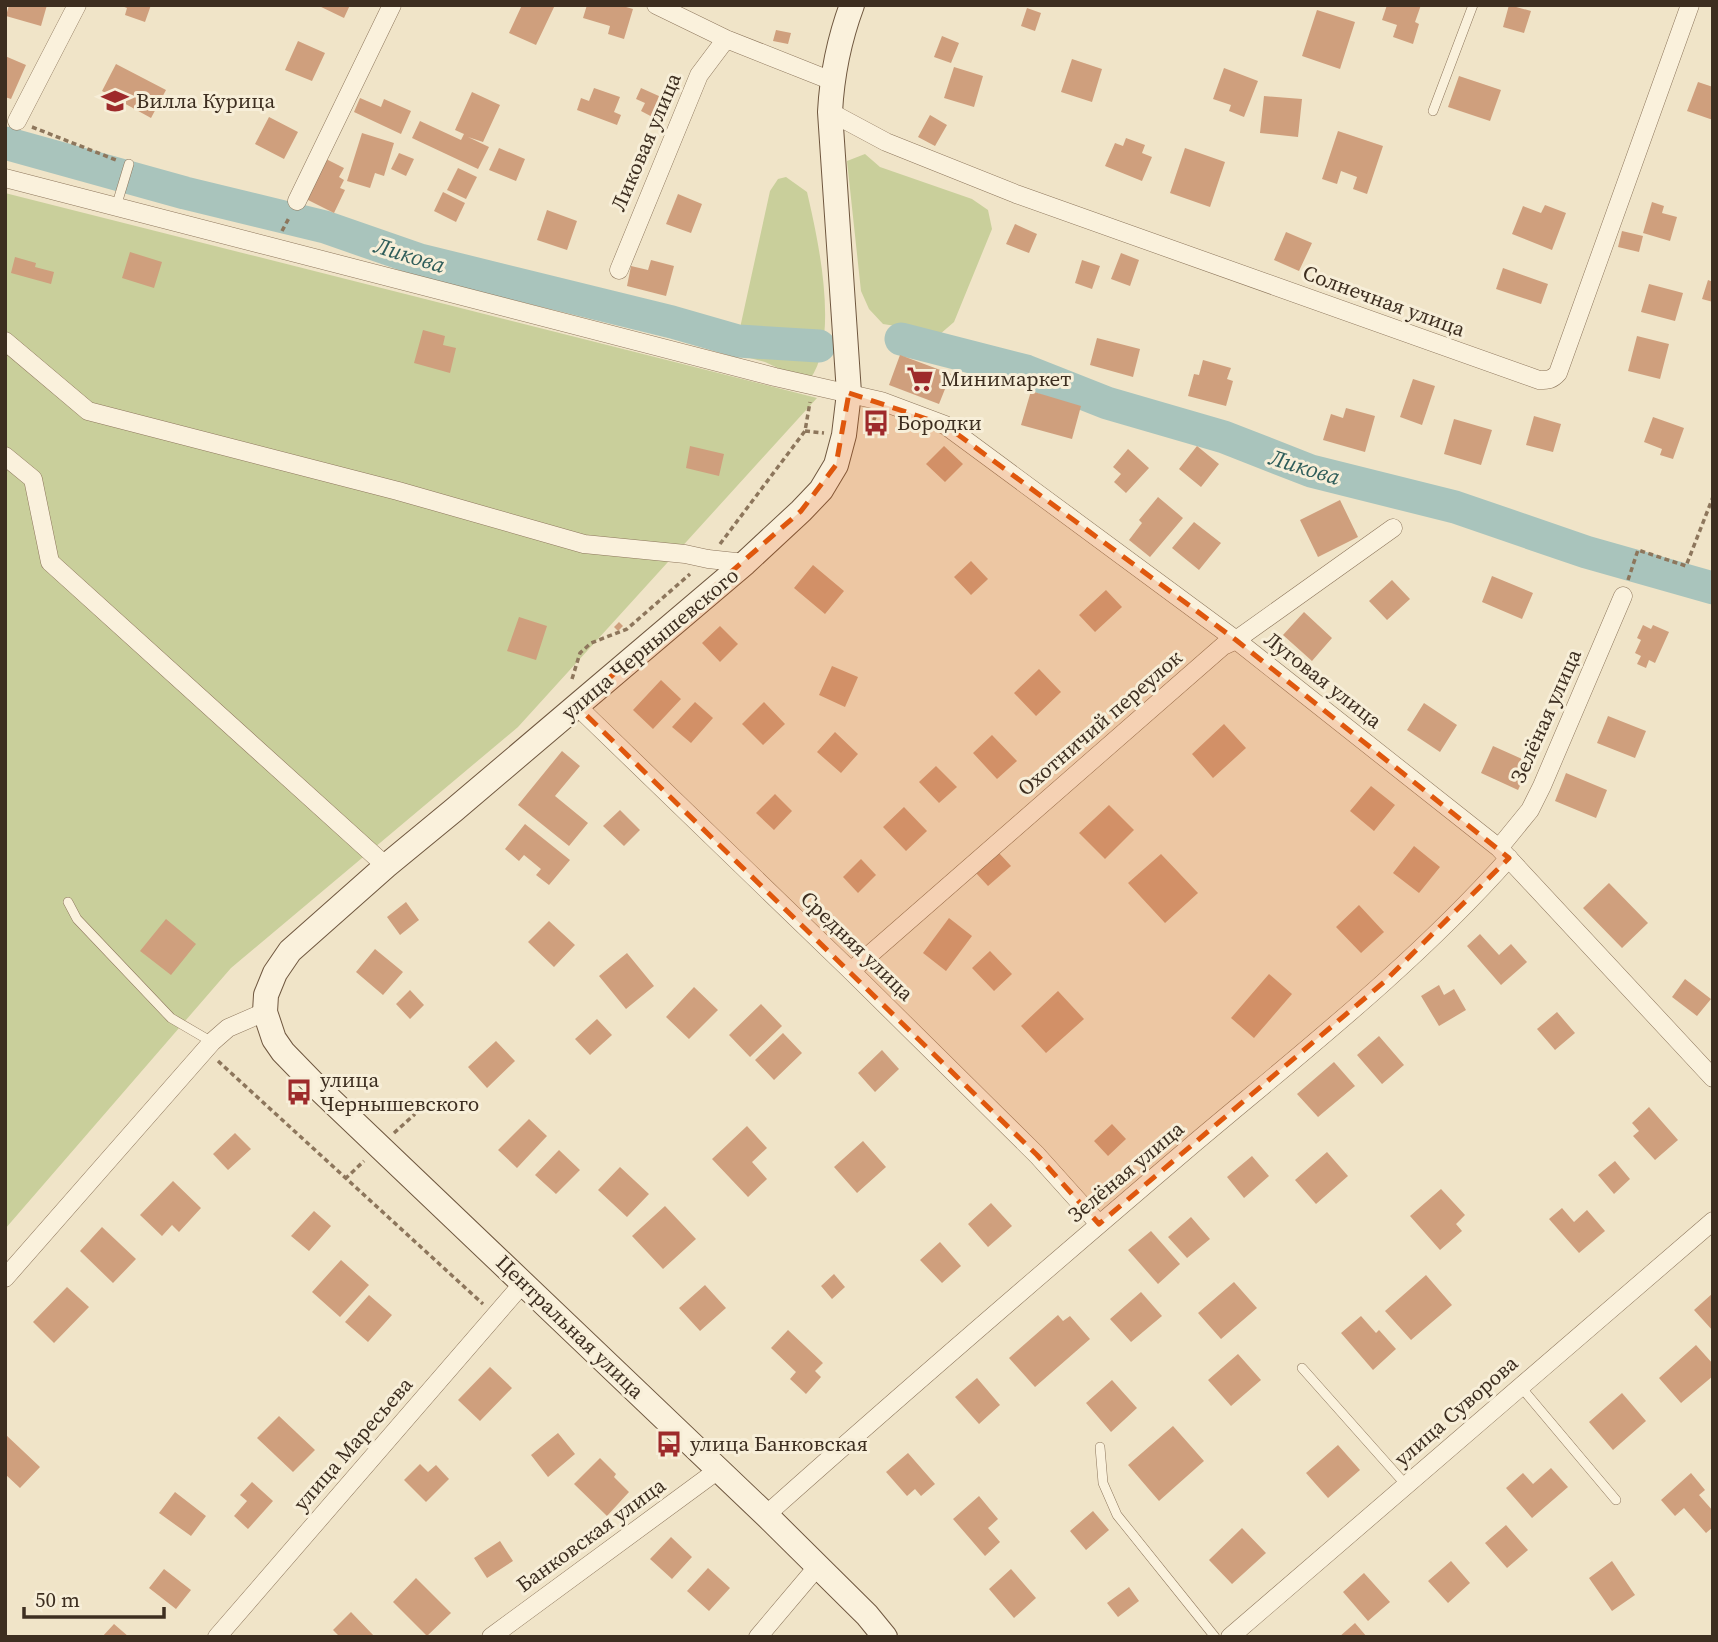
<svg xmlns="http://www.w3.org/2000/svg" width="1718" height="1642" font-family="'Source Serif 4',serif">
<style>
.green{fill:#c9cf9b}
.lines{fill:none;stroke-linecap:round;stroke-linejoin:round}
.river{stroke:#a9c4bc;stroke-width:33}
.building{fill:#cf9f7d}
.lane-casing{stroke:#8d765c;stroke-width:10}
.street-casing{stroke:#8d765c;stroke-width:19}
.secondary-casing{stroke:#6f573f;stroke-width:26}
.path{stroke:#8d765c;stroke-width:3.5;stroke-dasharray:5 3.5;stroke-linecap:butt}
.lane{stroke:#faf1dc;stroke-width:9}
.street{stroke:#faf1dc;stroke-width:18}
.secondary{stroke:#faf1dc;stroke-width:24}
.marked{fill:#df570d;fill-opacity:0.2;stroke:#df570d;stroke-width:5;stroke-dasharray:14 9;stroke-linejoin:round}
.labels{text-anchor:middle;stroke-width:6;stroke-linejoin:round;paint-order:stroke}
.poi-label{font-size:21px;fill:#3d2e20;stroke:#f7eed8;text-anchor:start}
.street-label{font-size:21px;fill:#3d2e20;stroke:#f7eed8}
.water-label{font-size:23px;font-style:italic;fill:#2f5d5a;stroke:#f7eed8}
</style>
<rect width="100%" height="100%" fill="#f0e4c8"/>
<path class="green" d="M865 154 880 167 972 199 988 210 992 229 954 322 939 335 919 338 902 327 883 324 869 309 861 291 847 161Z
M786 177 807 192C818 239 840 338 810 379L797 377 765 362 670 337 654 330 643 318 644 310 652 309 723 327 740 328 770 191 778 179Z
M5 193 817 398 518 727 231 968 5 1229Z"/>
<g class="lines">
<path class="river" d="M5 143 185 193 325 227 420 260 672 322 738 341 819 346
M901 339 1026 371 1107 403 1224 437 1311 471 1455 507 1586 552 1713 588"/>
</g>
<path class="building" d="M9 5H47L41 26 6 16Z
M119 5H151L145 22 125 15 127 8Z
M317 5H350L344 18Z
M522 5H555L536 45 509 33Z
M587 5H627L626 7 633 9 624 39 608 34 610 26 583 18Z
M1387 5H1421L1415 22 1419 24 1413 44 1393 37 1397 25 1382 20Z
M1509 5 1531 11 1524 33 1503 27Z
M1027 8 1041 13 1035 31 1021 26Z
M1317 10 1355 22 1340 69 1302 56Z
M776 30 791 33 788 44 773 41Z
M942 36 959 43 951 63 934 57Z
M298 41 325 53 312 81 285 70Z
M5 56 26 65 11 99 5 97Z
M1072 59 1102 69 1092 102 1061 92Z
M116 64 166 90 151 118 102 91Z
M954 67 983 76 974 107 944 98Z
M1224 68 1258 81 1244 117 1229 111 1231 105 1213 99Z
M1459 76 1501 90 1490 121 1448 107Z
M1698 82 1713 87V120L1687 111Z
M594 88 620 97 614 112 621 115 617 125 577 110 581 98 589 101Z
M641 88 670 101 660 121 641 111 645 103 636 99Z
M472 92 500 105 483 142 468 137 489 147 478 169 412 138 420 121 461 140 464 134 455 130Z
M1264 96 1302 99 1298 137 1260 133Z
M360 98 381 107 384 99 411 111 401 134 354 112Z
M930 115 947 125 935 146 918 137Z
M269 117 298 132 284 159 255 144Z
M1338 131 1383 146 1367 194 1353 189 1357 177 1341 171 1337 184 1322 179Z
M362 133 394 143 384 176 375 173 370 188 347 181Z
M1126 138 1145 145 1142 153 1152 157 1142 181 1105 166 1115 143 1123 146Z
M499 148 525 159 516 181 489 170Z
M1185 148 1225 162 1210 207 1170 193Z
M399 153 414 159 406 176 391 169Z
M326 159 344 168 339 177 344 180 340 188 345 190 334 213 306 199Z
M458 168 477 177 466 199 447 190Z
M443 192 465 203 456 222 434 211Z
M678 194 702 204 691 233 666 224Z
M1652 202 1664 206 1662 213 1677 217 1670 241 1643 233Z
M1545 205 1566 213 1552 250 1512 234 1523 206 1541 213Z
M547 210 577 221 567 250 537 240Z
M1015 224 1037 234 1029 253 1006 244Z
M1622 231 1643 236 1639 252 1618 247Z
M1286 232 1312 243 1299 271 1274 260Z
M130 252 162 262 154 288 122 278Z
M1121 253 1139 260 1130 286 1111 279Z
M15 257 36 263 35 267 54 272 51 284 11 273Z
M651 260 674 266 666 296 627 286 631 266 648 270Z
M1082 260 1100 266 1092 289 1075 283Z
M1503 268 1548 284 1541 304 1496 289Z
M1708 280 1713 282V302L1702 299Z
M1649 284 1683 293 1675 321 1641 312Z
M423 330 445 336 443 345 456 348 450 373 414 363Z
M1637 336 1669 344 1660 379 1628 371Z
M1097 338 1140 349 1133 377 1090 365Z
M900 355 951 374 939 404 889 385Z
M1203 360 1231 368 1227 379 1233 381 1226 406 1188 396 1194 374 1199 375Z
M1413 379 1435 386 1422 425 1400 417Z
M1031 391 1081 406 1072 439 1021 425Z
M1346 408 1375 416 1365 452 1323 440 1331 414 1343 418Z
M1534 416 1561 424 1553 452 1526 445Z
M1653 417 1684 428 1673 459 1660 455 1662 449 1644 442Z
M1454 419 1492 430 1481 465 1444 454Z
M690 446 724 454 719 476 686 468Z
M944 446 963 464 945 482 926 464Z
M1197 446 1219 464 1201 487 1179 469Z
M1128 449 1149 468 1126 493 1114 482 1121 474 1113 467Z
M1158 497 1183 518 1150 557 1129 540 1142 523 1139 520Z
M1340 500 1358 537 1318 557 1300 520Z
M1194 522 1221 543 1199 570 1172 548Z
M971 561 988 579 971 595 954 577Z
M813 565 844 591 825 614 794 588Z
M1492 576 1533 593 1522 619 1482 602Z
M1392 580 1410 599 1387 620 1369 601Z
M1106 590 1122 607 1095 632 1079 615Z
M1304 612 1332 638 1312 661 1283 635Z
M519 617 547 626 536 660 507 651Z
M619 622 623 626 618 631 614 627Z
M1643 625 1651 629 1653 625 1669 632 1655 663 1649 660 1646 668 1637 664 1641 656 1635 653 1641 640 1637 638Z
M720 626 738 644 720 662 702 643Z
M832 666 858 677 845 707 819 695Z
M1039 669 1061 692 1036 716 1014 693Z
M661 680 681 699 653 729 633 710Z
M695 702 713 718 691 743 672 727Z
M764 702 785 724 763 745 742 724Z
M1424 703 1457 725 1440 752 1407 730Z
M1608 716 1646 731 1635 758 1597 743Z
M1224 724 1246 748 1213 778 1192 754Z
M835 732 858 754 841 773 817 752Z
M992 735 1017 761 997 779 973 753Z
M1493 746 1531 763 1518 790 1481 773Z
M562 751 580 766 555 796 588 823 569 846 518 805Z
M936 766 957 787 939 803 919 782Z
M1566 773 1607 790 1596 818 1555 801Z
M1371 786 1395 805 1374 831 1350 811Z
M775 794 792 811 774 830 756 813Z
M1109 805 1134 830 1105 859 1079 833Z
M904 807 927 831 906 851 883 827Z
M620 810 640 830 624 846 603 826Z
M525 824 570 860 549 885 536 875 541 869 524 855 519 861 505 849Z
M1414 846 1440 867 1419 893 1393 873Z
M999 853 1011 866 988 886 976 873Z
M1161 854 1198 893 1165 923 1128 883Z
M861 859 876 875 858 893 843 877Z
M1609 883 1648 923 1622 948 1583 908Z
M406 902 419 920 400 935 387 917Z
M1359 905 1384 932 1361 953 1336 927Z
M949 918 972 936 946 971 923 953Z
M166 919 196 944 171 975 140 951Z
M549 921 575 945 554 967 528 942Z
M1480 934 1499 955 1511 944 1527 962 1501 985 1467 946Z
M375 949 403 972 383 995 356 972Z
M990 951 1012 974 994 991 972 968Z
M627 953 654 986 626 1009 599 976Z
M1269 974 1292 994 1254 1038 1231 1018Z
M1685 979 1711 999 1697 1016 1672 997Z
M1439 985 1444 995 1454 989 1466 1010 1439 1026 1421 996Z
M694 987 718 1010 689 1039 666 1017Z
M410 990 424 1005 410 1019 396 1004Z
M1058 991 1084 1019 1046 1053 1021 1026Z
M761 1004 782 1026 750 1057 729 1035Z
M1557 1012 1575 1033 1555 1050 1537 1029Z
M597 1019 612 1035 590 1055 575 1039Z
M783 1033 802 1053 774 1080 755 1060Z
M1379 1036 1404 1065 1382 1084 1357 1055Z
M496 1041 515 1061 487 1088 468 1067Z
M882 1050 899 1069 875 1092 858 1073Z
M1334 1062 1355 1086 1318 1117 1297 1094Z
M1649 1107 1678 1140 1655 1160 1633 1136 1639 1131 1632 1123Z
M529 1119 547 1136 517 1168 498 1150Z
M1112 1124 1126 1139 1108 1156 1094 1141Z
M747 1126 767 1148 752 1162 767 1179 748 1197 712 1159Z
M235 1133 251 1149 228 1170 213 1154Z
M863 1141 886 1167 857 1193 834 1167Z
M559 1150 580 1170 556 1194 535 1175Z
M1327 1152 1348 1176 1316 1204 1295 1180Z
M1252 1156 1269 1176 1244 1198 1227 1177Z
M1615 1161 1630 1179 1614 1194 1598 1175Z
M620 1167 649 1194 627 1217 598 1190Z
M173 1181 201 1208 179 1232 172 1225 162 1236 140 1215Z
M1441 1189 1465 1215 1456 1224 1462 1231 1440 1250 1410 1216Z
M991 1203 1012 1226 988 1247 968 1224Z
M665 1206 696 1239 663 1269 632 1236Z
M1562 1208 1574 1222 1587 1210 1605 1231 1579 1253 1549 1219Z
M314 1211 331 1226 309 1251 291 1236Z
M1191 1217 1210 1239 1187 1258 1168 1237Z
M102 1227 136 1259 113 1283 80 1251Z
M1151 1231 1180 1264 1158 1284 1128 1250Z
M940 1242 961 1266 942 1283 920 1260Z
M341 1260 369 1285 340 1317 312 1292Z
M834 1274 845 1287 832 1299 821 1286Z
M1426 1275 1452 1305 1411 1340 1385 1311Z
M1234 1282 1257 1308 1221 1339 1198 1313Z
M705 1285 726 1308 700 1331 679 1308Z
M67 1287 89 1307 54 1343 33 1322Z
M1141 1292 1162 1316 1131 1342 1110 1319Z
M1713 1293V1331L1694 1310Z
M369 1295 392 1315 368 1342 345 1322Z
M1058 1315 1063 1321 1070 1316 1090 1339 1035 1387 1009 1358Z
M1361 1316 1376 1333 1379 1330 1396 1349 1373 1370 1341 1333Z
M788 1330 823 1363 815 1371 821 1377 806 1394 790 1379 796 1372 771 1348Z
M1696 1345 1713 1364V1376L1681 1403 1659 1378Z
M1238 1354 1261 1380 1231 1406 1208 1380Z
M490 1367 512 1388 480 1421 458 1400Z
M977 1378 1000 1405 979 1424 955 1397Z
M1112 1380 1137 1408 1111 1432 1086 1403Z
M1622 1393 1646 1421 1613 1450 1589 1422Z
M279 1416 315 1450 293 1472 257 1438Z
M1173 1426 1204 1461 1159 1501 1128 1465Z
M558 1433 575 1454 548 1477 531 1455Z
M5 1434 40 1467 20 1488 5 1474Z
M1338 1445 1360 1470 1328 1498 1306 1473Z
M908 1453 935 1484 921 1496 915 1489 907 1496 886 1472Z
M600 1458 616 1474 614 1477 629 1492 607 1516 574 1484Z
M420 1464 428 1472 436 1465 449 1479 426 1502 404 1480Z
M1551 1468 1568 1487 1532 1518 1506 1488 1523 1473 1533 1484Z
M1691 1473 1705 1490 1699 1495 1713 1511V1527L1706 1533 1684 1508 1675 1516 1661 1500Z
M252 1482 273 1501 248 1529 234 1516 247 1501 240 1495Z
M175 1492 206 1516 191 1536 159 1513Z
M979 1496 998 1519 988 1528 1000 1542 985 1556 953 1519Z
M1093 1511 1109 1530 1086 1550 1070 1531Z
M1506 1525 1528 1550 1507 1568 1485 1543Z
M1242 1528 1266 1553 1232 1584 1209 1560Z
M671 1537 692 1557 672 1579 650 1559Z
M500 1541 513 1561 487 1578 474 1558Z
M1451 1561 1470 1583 1448 1603 1428 1581Z
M1612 1561 1635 1595 1612 1611 1589 1578Z
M708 1568 730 1588 709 1611 687 1591Z
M164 1569 191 1590 176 1609 149 1588Z
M1011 1569 1036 1598 1014 1618 989 1589Z
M1364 1573 1390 1602 1368 1621 1343 1592Z
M416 1578 451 1613 427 1636 393 1602Z
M1129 1587 1139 1601 1118 1617 1107 1603Z
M351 1612 375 1637H340L333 1630Z
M1355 1623 1367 1637H1339Z
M114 1624 129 1637H102Z"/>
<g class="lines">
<g class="lane-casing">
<path id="lane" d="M1433 111 1473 5
M116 207 129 164
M68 902 77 919 171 1018 212 1042
M1302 1368 1406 1485
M1520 1386 1616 1500
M1100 1447 1103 1483 1117 1515 1215 1637"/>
</g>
<g class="street-casing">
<path id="street" d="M656 5 726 39 832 81
M830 112 886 142 1016 194 1539 380C1548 380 1552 380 1558 373L1690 5
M17 121 77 5
M5 178 775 377 881 401 945 425 1236 640 1499 848 1713 1078
M297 201 392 5
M619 270 699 75 726 39
M5 341 88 411 398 491 584 544 685 554 708 559 745 563
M5 456 33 479 50 562 386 866
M577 706 851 971 1037 1155 1099 1224
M1499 848 1530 810 1542 786 1623 596
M851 971 1223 646 1236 640 1393 528
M5 1278 212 1042 228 1028 265 1012
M766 1515C906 1390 1048 1268 1191 1146 1300 1054 1414 965 1509 858
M217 1637 524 1282
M491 1637 718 1470
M758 1637 818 1566
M1230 1637 1713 1221"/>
</g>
<g class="secondary-casing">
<path id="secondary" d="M852 5C839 40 832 75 830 112L849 393 844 435 836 465 821 490 801 511 745 563 454 810 386 866 290 951 275 973 266 995 265 1012 274 1039 283 1052 317 1087 766 1515 867 1615 885 1637"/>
</g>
<path class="path" d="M32 127 116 160
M282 231 290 216
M805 431 824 433
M866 434H868L875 417
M720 544 805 431 810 402
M1628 580 1638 550 1686 566 1713 497
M572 679 580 653 591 643 627 629 690 574
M218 1061 483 1304
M394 1133 415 1114
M345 1179 364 1161"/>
<use href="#lane" class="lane"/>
<use href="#street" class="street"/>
<use href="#secondary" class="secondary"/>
</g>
<path class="marked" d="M849 393 945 425 1236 640 1509 858 1384 982 1099 1224 1037 1155 577 706 801 511 836 465Z"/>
<defs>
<g id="school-bare" transform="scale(2.1)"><path d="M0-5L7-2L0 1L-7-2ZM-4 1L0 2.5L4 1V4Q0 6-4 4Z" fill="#9e2a2b" stroke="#f7eed8" stroke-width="2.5" paint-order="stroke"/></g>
<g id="supermarket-bare" transform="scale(2.1)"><path d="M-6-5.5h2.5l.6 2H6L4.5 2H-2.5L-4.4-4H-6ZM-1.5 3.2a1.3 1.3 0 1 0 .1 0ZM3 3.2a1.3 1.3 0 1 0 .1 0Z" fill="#9e2a2b" stroke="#f7eed8" stroke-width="2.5" paint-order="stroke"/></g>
<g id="bus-bare" transform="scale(2.1)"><path d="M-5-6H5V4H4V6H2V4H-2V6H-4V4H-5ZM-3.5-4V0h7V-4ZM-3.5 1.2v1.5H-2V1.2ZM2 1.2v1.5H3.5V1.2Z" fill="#9e2a2b" stroke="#f7eed8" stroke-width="2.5" paint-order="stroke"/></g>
</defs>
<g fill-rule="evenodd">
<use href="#school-bare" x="115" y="101"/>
<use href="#supermarket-bare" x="920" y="379"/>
<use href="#bus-bare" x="876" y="423"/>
<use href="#bus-bare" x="299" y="1092"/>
<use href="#bus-bare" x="669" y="1444"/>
</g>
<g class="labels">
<g class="poi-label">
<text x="136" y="108">Вилла Курица</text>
<text x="941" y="386">Минимаркет</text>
<text x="897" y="430">Бородки</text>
<text x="320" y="1087">улица<tspan x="320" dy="24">Чернышевского</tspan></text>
<text x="690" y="1451">улица Банковская</text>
</g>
<g class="street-label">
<text transform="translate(646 142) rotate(-67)" y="7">Ликовая улица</text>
<text transform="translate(1384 301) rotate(20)" y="7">Солнечная улица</text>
<text transform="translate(650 644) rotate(-40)" y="7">улица Чернышевского</text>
<text transform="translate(1323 680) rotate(38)" y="7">Луговая улица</text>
<text transform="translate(1546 716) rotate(-66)" y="7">Зелёная улица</text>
<text transform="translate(1100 723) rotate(-41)" y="7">Охотничий переулок</text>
<text transform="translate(857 946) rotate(44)" y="7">Средняя улица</text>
<text transform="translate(1126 1172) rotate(-40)" y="7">Зелёная улица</text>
<text transform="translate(570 1327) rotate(44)" y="7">Центральная улица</text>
<text transform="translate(1456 1411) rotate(-41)" y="7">улица Суворова</text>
<text transform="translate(353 1444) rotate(-49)" y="7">улица Маресьева</text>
<text transform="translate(591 1535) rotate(-36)" y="7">Банковская улица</text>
</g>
<g class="water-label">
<text transform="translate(410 255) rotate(17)" y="8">Ликова</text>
<text transform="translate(1305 467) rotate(17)" y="8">Ликова</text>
</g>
</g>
<rect width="1718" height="1642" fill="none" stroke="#3d2e20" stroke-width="14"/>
<path d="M24 1607v10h140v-10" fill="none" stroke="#3d2e20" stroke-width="3.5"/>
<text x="35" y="1607" font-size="21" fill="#3d2e20" stroke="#f7eed8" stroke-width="5" paint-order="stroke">50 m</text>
</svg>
